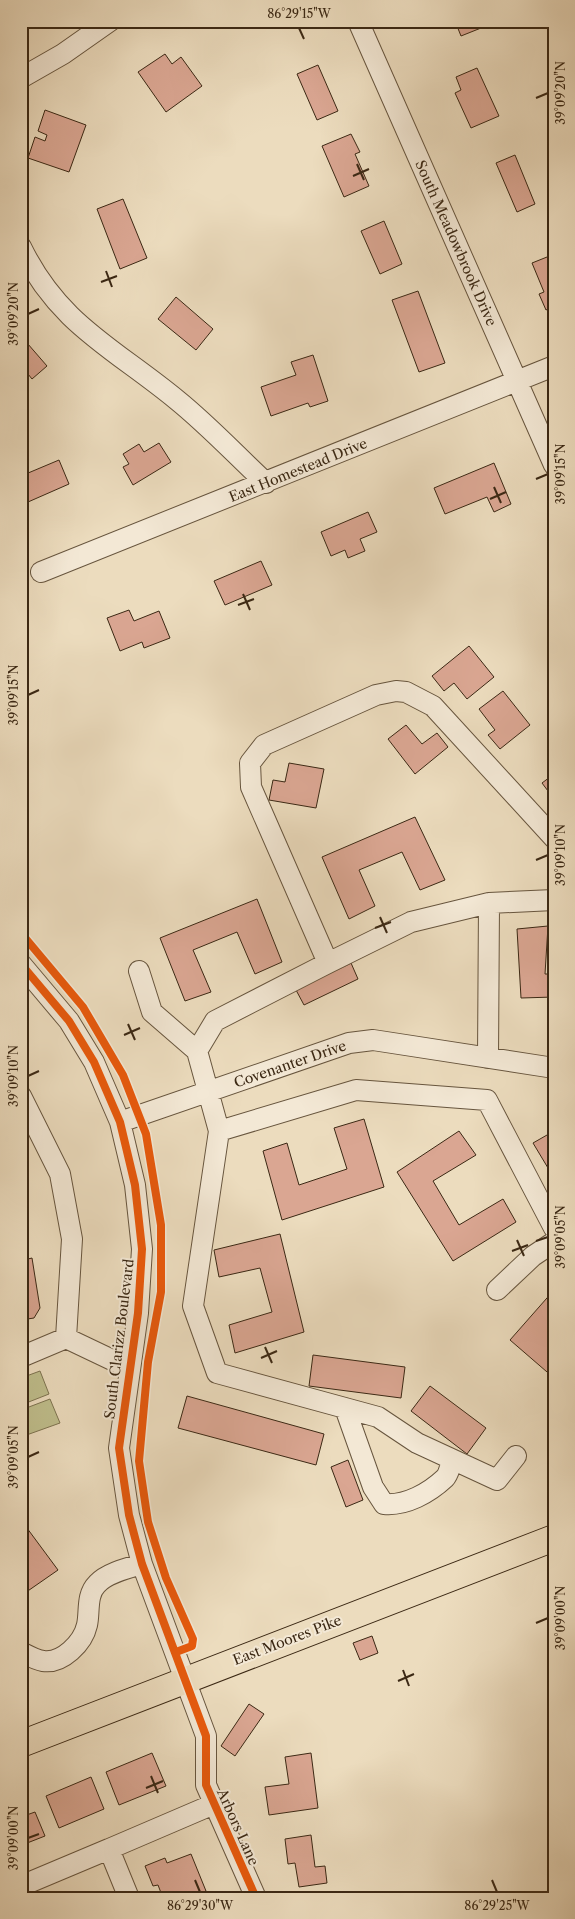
<svg xmlns="http://www.w3.org/2000/svg" width="575" height="1919" font-family="'Libre Caslon Text',serif">
<style>
.green{fill:#bfbe8c;stroke:#7d7350}
.building{fill:#daa692;stroke:#3b2814}
.lines{fill:none;stroke-linecap:round;stroke-linejoin:round}
.minor-casing{stroke:#67553e;stroke-width:22}
.major-casing{stroke:#3b2814;stroke-width:28}
.minor{stroke:#f3e8d5;stroke-width:20}
.major{stroke:#ecdcbe;stroke-width:26}
.cycleway-casing{stroke:#f3e8d5;stroke-width:11}
.cycleway{stroke:#e8590c;stroke-width:8}
.ticks{fill:none;stroke:#3b2814;stroke-width:2}
.labels{text-anchor:middle;stroke-width:4;stroke-linejoin:round;paint-order:stroke}
.street-label{font-size:14px;fill:#3b2814;stroke:#f3e8d5}
.neatline{fill:none;stroke:#3b2814;stroke-width:2}
.ticks-label{font-size:12px;text-anchor:middle;fill:#3b2814}
</style>
<rect width="100%" height="100%" fill="#ecdcbe"/>
<filter id="stains"><feTurbulence type="fractalNoise" baseFrequency=".004" numOctaves="4"/><feColorMatrix values="0 0 0 0 .2 0 0 0 0 .09 0 0 0 0 .02 0 0 0 .5 -.17"/></filter>
<radialGradient id="worn" r=".72"><stop offset=".6" stop-color="#630" stop-opacity="0"/><stop offset="1" stop-color="#630" stop-opacity=".3"/></radialGradient>
<path class="green" d="M40 1371 49 1394 21 1405V1378Z
M50 1399 60 1423 21 1437V1410Z"/>
<path class="building" d="M21 21H30L32 25 21 30Z
M422 21H441L425 28Z
M455 21H478L481 28 461 36Z
M165 54 172 64 181 57 202 86 166 112 138 72Z
M318 65 338 111 317 120 297 74Z
M477 68 499 116 471 128 455 93 461 90 456 77Z
M45 110 86 125 69 172 28 158 35 137 45 141 47 135 38 131Z
M351 134 360 152 355 154 369 186 344 197 322 146Z
M515 155 535 204 517 212 496 163Z
M123 199 147 258 120 269 97 209Z
M384 221 402 264 380 274 361 231Z
M552 255 554 260V306L546 310 539 294 544 292 532 263Z
M418 291 445 363 419 372 392 300Z
M176 297 213 329 196 350 158 319Z
M21 336 47 366 32 379 28 374 21 378Z
M313 355 328 401 310 407 308 403 271 416 261 387 296 375 291 362Z
M159 443 171 462 133 485 123 467 129 464 123 454 139 444 144 452Z
M59 460 69 484 28 502 21 487V476Z
M494 463 511 504 494 512 487 497 445 514 434 488Z
M368 512 377 532 360 539 365 551 348 558 345 550 331 556 321 532Z
M261 561 272 585 225 605 214 581Z
M129 610 134 621 159 611 170 638 144 648 142 642 120 651 107 618Z
M469 646 494 677 467 699 454 683 444 691 432 676Z
M503 691 530 725 500 749 488 735 495 730 479 709Z
M406 725 422 744 437 733 448 747 415 774 388 739Z
M289 763 324 769 316 808 269 800 273 780 285 782Z
M554 774V799L542 783Z
M415 817 445 880 420 890 402 852 359 870 375 906 349 919 322 857Z
M257 899 282 962 255 974 237 932 193 950 211 992 185 1001 160 938Z
M548 926 545 974H554V997L521 998 517 929Z
M351 963 358 979 304 1005 296 990Z
M364 1119 384 1187 282 1220 263 1151 287 1143 299 1185 347 1169 334 1128Z
M459 1131 476 1155 433 1181 459 1225 503 1199 516 1222 453 1261 397 1172Z
M554 1131V1164L548 1168 533 1143Z
M280 1234 304 1332 235 1353 229 1325 272 1312 260 1268 219 1277 214 1250Z
M26 1246 28 1259 32 1258 40 1308 34 1318 21 1320V1247Z
M554 1290V1336L550 1340 554 1343V1378L510 1340Z
M313 1355 405 1367 401 1398 309 1386Z
M430 1386 486 1428 467 1454 411 1411Z
M187 1396 324 1434 316 1465 178 1428Z
M348 1460 363 1500 346 1507 331 1467Z
M21 1520 58 1570 22 1595H21Z
M372 1636 378 1653 360 1660 353 1643Z
M249 1704 264 1714 235 1756 221 1746Z
M152 1753 166 1786 119 1805 106 1772Z
M311 1753 318 1808 269 1815 265 1787 289 1784 285 1757Z
M91 1777 104 1809 59 1828 46 1796Z
M35 1812 45 1836 22 1845 21 1817Z
M311 1835 315 1867 325 1866 327 1883 299 1887 295 1863 288 1864 285 1839Z
M191 1854 206 1891 189 1898H163L158 1885 153 1886 145 1866 165 1858 167 1863Z"/>
<g class="lines">
<g class="minor-casing">
<path id="minor" d="M358 21 554 465
M21 78 63 54 110 21
M21 247C59 325 114 348 177 400 208 425 236 455 266 483
M41 572 554 366
M489 903 554 900
M328 963 251 787 250 763 264 745 376 695 396 691 406 692 433 706 554 838
M21 964 69 1021 94 1062 120 1122 135 1185 142 1249 138 1313 119 1448 129 1515 142 1564 206 1736V1785L256 1898
M139 971 152 1012 197 1051 219 1131
M197 1051 215 1021 328 963 411 922 489 903 488 1058
M21 1096 60 1174 72 1239 66 1338
M120 1122 349 1043 373 1040 554 1068
M497 1290 533 1256 554 1242
M21 1357 66 1338 129 1368
M345 1408 373 1487 384 1504C406 1506 429 1493 445 1478 449 1474 450 1465 453 1460
M516 1456 497 1480 417 1443 378 1417 217 1373 193 1306 219 1131 356 1090 487 1100 554 1228
M21 1652C27 1655 36 1660 43 1661 62 1664 83 1643 87 1625 90 1612 86 1595 97 1584 107 1573 128 1568 142 1564
M109 1849 214 1804
M21 1886 109 1849 129 1898"/>
</g>
<g class="major-casing">
<path id="major" d="M21 1744 554 1538"/>
</g>
<use href="#minor" class="minor"/>
<use href="#major" class="major"/>
<g class="cycleway-casing">
<path id="cycleway" d="M21 933 83 1007 123 1075 146 1134 161 1225V1292L148 1362 139 1461 148 1522 166 1578 193 1639 192 1646 176 1652
M21 964 69 1021 94 1062 120 1122 135 1185 142 1249 138 1313 119 1448 129 1515 142 1564 206 1736V1785L256 1898"/>
</g>
<use href="#cycleway" class="cycleway"/>
</g>
<path class="ticks" d="M299 28 304 39M536 98 548 93M357 164 364 180M353 176 369 169M106 271 112 287M101 282 117 276M28 314 39 309M536 479 548 474M494 487 501 503M490 499 506 492M243 594 250 610M238 605 254 599M28 695 39 690M536 860 548 855M380 917 387 933M375 928 391 922M128 1024 135 1040M124 1035 140 1028M28 1076 39 1071M517 1240 524 1256M536 1241 548 1237M512 1251 528 1245M265 1347 272 1363M261 1358 277 1351M28 1457 39 1452M536 1623 548 1618M403 1670 409 1686M398 1681 414 1674M151 1776 158 1793M146 1788 163 1781M28 1838 39 1834M195 1880 200 1892M492 1880 497 1892"/>
<g class="labels">
<g class="street-label">
<text transform="translate(456 243) rotate(66)" y="5">South Meadowbrook Drive</text>
<text transform="translate(298 470) rotate(-22)" y="5">East Homestead Drive</text>
<text transform="translate(290 1064) rotate(-19)" y="5">Covenanter Drive</text>
<text transform="translate(119 1339) rotate(-83)" y="5">South Clarizz Boulevard</text>
<text transform="translate(287 1640) rotate(-21)" y="5">East Moores Pike</text>
<text transform="translate(238 1827) rotate(66)" y="5">Arbors Lane</text>
</g>
</g>
<rect width="575" height="1919" fill="none" stroke="#ecdcbe" stroke-width="55"/>
<rect x="28" y="28" width="520" height="1864" class="neatline"/>
<g class="ticks-label">
<text x="299" y="18">86°29'15"W</text>
<text transform="translate(561 93) rotate(-90)" y="4">39°09'20"N</text>
<text transform="translate(14 314) rotate(-90)" y="4">39°09'20"N</text>
<text transform="translate(561 474) rotate(-90)" y="4">39°09'15"N</text>
<text transform="translate(14 695) rotate(-90)" y="4">39°09'15"N</text>
<text transform="translate(561 855) rotate(-90)" y="4">39°09'10"N</text>
<text transform="translate(14 1076) rotate(-90)" y="4">39°09'10"N</text>
<text transform="translate(561 1237) rotate(-90)" y="4">39°09'05"N</text>
<text transform="translate(14 1457) rotate(-90)" y="4">39°09'05"N</text>
<text transform="translate(561 1618) rotate(-90)" y="4">39°09'00"N</text>
<text transform="translate(14 1838) rotate(-90)" y="4">39°09'00"N</text>
<text x="200" y="1910">86°29'30"W</text>
<text x="497" y="1910">86°29'25"W</text>
</g>
<rect width="100%" height="100%" filter="url(#stains)"/>
<rect width="100%" height="100%" fill="url(#worn)"/>
</svg>
